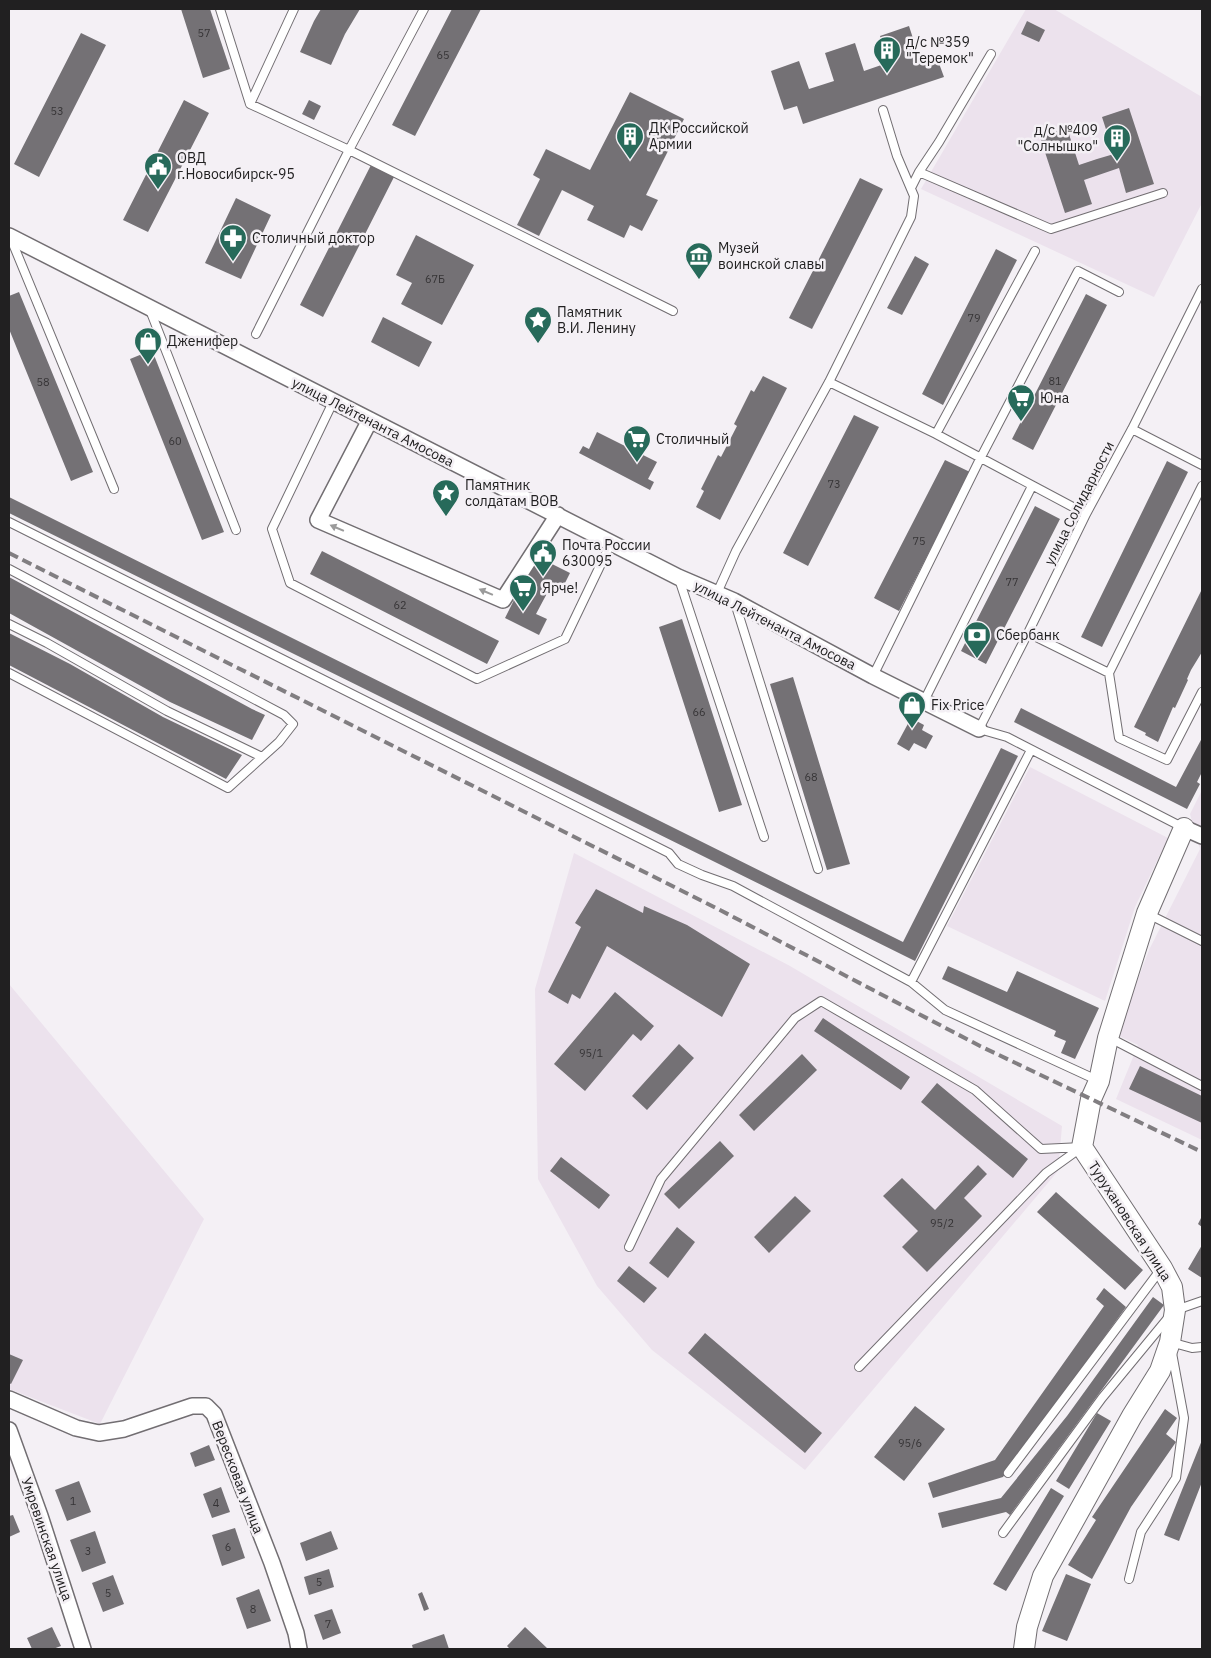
<svg xmlns="http://www.w3.org/2000/svg" width="1211" height="1658" font-family="'IBM Plex Sans',sans-serif">
<style>
.built{fill:#ece2ed}
.building{fill:#747175}
.lines{fill:none;stroke-linecap:round;stroke-linejoin:round}
.lane-casing{stroke:#726e72;stroke-width:10}
.street-casing{stroke:#726e72;stroke-width:18}
.secondary-casing{stroke:#726e72;stroke-width:22}
.lane{stroke:#fff;stroke-width:8}
.street{stroke:#fff;stroke-width:15}
.secondary{stroke:#fff;stroke-width:20}
.rail{stroke:#817e81;stroke-width:4;stroke-dasharray:10 5;stroke-linecap:butt}
.oneway{fill:#9b9b9b}
.labels{text-anchor:middle;stroke-width:5;stroke-linejoin:round;paint-order:stroke}
.number-label{font-size:11px;fill:#363436}
.poi-label{font-size:14px;fill:#212021;stroke:#f4f0f5;text-anchor:start}
.street-label{font-size:14px;fill:#212021;stroke:#f4f0f5}
</style>
<rect width="100%" height="100%" fill="#f4f0f5"/>
<path class="built" d="M1026 9H1054L1202 97V203L1154 297 921 189Z
M1030 767 1168 838 1135 907 1105 1001 947 926Z
M1202 790V1140L1116 1099 1138 1045 1117 1035 1149 950 1200 849 1190 814Z
M574 853 790 966 1062 1126 1058 1171 805 1470 652 1350 597 1286 538 1179 535 989Z
M9 984 204 1219 100 1424 9 1389Z"/>
<path class="building" d="M181 9H210L230 69 203 78Z
M321 9H360L345 34 331 65 300 52 314 21Z
M452 9H481L415 136 392 125Z
M1027 21 1045 30 1039 42 1021 34Z
M909 26 921 63 937 58 944 77 803 124 797 106 784 110 771 71 799 61 809 89 834 81 825 53 855 43 864 71 890 62 880 36Z
M81 33 106 45 39 177 14 164Z
M630 92 684 119 646 195 658 200 642 231 630 225 624 238 587 220 594 206 562 190 539 236 517 225 540 179 533 175 546 149 590 170Z
M184 100 209 113 148 232 123 220Z
M309 100 321 106 314 120 302 114Z
M1129 108 1154 184 1126 193 1119 168 1084 180 1092 204 1065 213 1040 137 1067 128 1079 165 1097 159 1114 154 1102 117Z
M371 165 394 177 323 317 300 305Z
M860 178 883 189 812 329 789 318Z
M236 198 271 215 241 279 205 263Z
M416 235 474 265 442 325 401 304 412 283 396 275Z
M996 249 1017 260 943 405 922 394Z
M915 256 929 264 902 315 887 308Z
M19 292 93 472 71 481 9 329V296Z
M1086 294 1107 305 1033 450 1012 439Z
M383 317 432 342 419 367 371 342Z
M152 350 224 532 202 540 130 359Z
M763 376 787 388 720 520 696 507 704 491 701 489 718 455 721 457 737 426 734 424 751 390 754 392Z
M854 415 879 427 808 566 783 553Z
M597 432 657 462 648 479 654 482 650 490 579 453 583 446 589 449Z
M945 460 970 472 899 611 874 598Z
M1167 461 1188 472 1102 647 1081 637Z
M9 497 903 942 1001 748 1018 756 915 961 9 513Z
M1035 506 1060 519 986 664 961 651Z
M322 551 499 641 487 664 310 574Z
M536 556 570 573 562 589 552 584 536 614 547 619 539 635 505 618Z
M9 577 252 709 265 715 252 740 170 702 9 613Z
M1202 589V652L1191 670 1187 679 1188 680 1175 708 1173 707 1158 742 1145 735 1146 733 1134 727Z
M682 619 742 805 719 812 659 627Z
M9 633 70 664 163 717 242 755 226 779 9 665Z
M793 677 850 864 827 870 770 684Z
M1021 708 1176 787 1202 738V772L1197 782 1200 784 1187 809 1014 722Z
M911 718 924 725 922 730 933 736 926 749 914 743 909 751 897 744Z
M596 889 643 913 644 906 687 925 750 964 722 1017 607 946 580 999 572 994 568 1004 548 992 581 927 575 923Z
M948 966 1007 992 1017 971 1099 1008 1075 1059 1061 1053 1066 1041 1054 1036 1056 1031 942 979Z
M615 992 654 1026 641 1041 633 1034 585 1091 554 1064Z
M823 1018 910 1077 901 1090 814 1031Z
M679 1044 694 1058 647 1110 632 1096Z
M802 1054 817 1070 754 1131 739 1115Z
M1140 1066 1202 1096V1123L1129 1089Z
M937 1083 1028 1159 1013 1178 921 1102Z
M720 1141 734 1156 679 1209 664 1194Z
M561 1157 610 1195 599 1209 550 1171Z
M978 1165 987 1174 964 1198 982 1216 927 1272 902 1247 918 1231 883 1196 902 1178 935 1210Z
M1056 1192 1143 1270 1125 1290 1037 1212Z
M795 1196 811 1211 769 1253 754 1237Z
M1202 1216V1227L1198 1224Z
M677 1227 695 1242 668 1278 649 1263Z
M1202 1245V1278L1188 1269Z
M629 1266 657 1288 644 1303 617 1281Z
M1104 1288 1126 1307 1003 1477 933 1498 928 1483 995 1460 1104 1306 1096 1299Z
M1153 1297 1164 1305 1010 1515 1006 1512 942 1528 938 1513 1001 1498 1067 1416Z
M705 1333 822 1433 805 1453 688 1353Z
M9 1354 23 1360 11 1384 9 1383Z
M915 1406 945 1429 904 1481 874 1457Z
M1165 1409 1177 1418 1166 1434 1176 1442 1131 1507 1092 1579 1068 1565 1096 1520 1092 1517Z
M1097 1413 1111 1421 1069 1489 1056 1481Z
M1202 1440V1482L1179 1541 1164 1535Z
M209 1445 215 1460 195 1467 190 1453Z
M79 1481 91 1512 67 1521 55 1490Z
M221 1487 230 1512 212 1518 203 1494Z
M1051 1488 1064 1496 1006 1591 993 1584Z
M13 1515 20 1532 9 1537V1516Z
M235 1528 245 1558 222 1566 212 1535Z
M95 1531 106 1563 82 1572 70 1540Z
M331 1531 338 1549 306 1561 300 1543Z
M329 1569 334 1587 309 1595 304 1577Z
M1066 1574 1091 1584 1067 1641 1042 1631Z
M113 1575 124 1604 103 1612 92 1583Z
M259 1589 271 1621 247 1629 236 1598Z
M422 1592 429 1609 424 1611 418 1594Z
M332 1609 341 1633 323 1640 314 1615Z
M52 1627 61 1646 53 1649H32L27 1638Z
M525 1627 548 1649H510L507 1646Z
M444 1634 449 1649H413L412 1645Z"/>
<g class="lines">
<g class="lane-casing">
<path id="lane" d="M220 9 250 104
M424 9 349 150 673 311
M919 172 1051 229 1163 193
M911 188 919 172 939 142 991 54
M11 239 114 489
M150 310 236 530
M256 334 349 150 250 104 294 9
M829 382 936 434 1086 514
M333 402 272 529 290 583 477 679 565 639 611 543
M1132 429 1202 465
M936 434 1035 251
M9 522 669 853 678 864 702 875 733 886 911 982 1031 750
M9 569 284 715 293 724 279 742 228 788 9 673
M679 579 764 837
M717 593 736 551 829 382 911 217 914 196 897 156 883 110
M735 603 818 869
M9 624 47 643 167 711 262 757
M1028 633 1109 673 1119 738 1167 760 1202 692
M1109 673 1202 486
M873 676 980 459 1078 271 1119 292
M924 701 1032 486
M1184 828 1007 737 979 729 1028 633 1086 514 1132 429 1202 289
M1148 914 1202 941
M911 982 945 1010 1099 1081
M1110 1038 1202 1086
M629 1247 661 1179 795 1018 821 1001 975 1090 1041 1149 1082 1147
M1176 1310 1202 1301
M1170 1342 1192 1348 1202 1347
M859 1367 1046 1173 1082 1147
M1008 1473 1161 1269
M1003 1533 1102 1398 1168 1318
M1129 1579 1141 1532 1176 1478 1184 1418 1172 1353"/>
</g>
<g class="street-casing">
<path id="street" d="M9 236 678 577 734 601 873 676 979 729
M370 420 318 520 503 600 558 515
M1184 828 1202 836
M9 1399 76 1428 99 1433 124 1429 192 1406H206L214 1414 272 1563 296 1633 299 1649
M9 1430 40 1516 83 1649"/>
</g>
<g class="secondary-casing">
<path id="secondary" d="M1024 1649 1027 1627 1043 1576 1132 1416 1160 1371 1170 1342 1175 1310 1172 1287 1162 1268 1082 1147 1091 1099 1099 1081 1108 1038 1147 913 1184 828"/>
</g>
<use href="#lane" class="lane"/>
<use href="#street" class="street"/>
<use href="#secondary" class="secondary"/>
<path class="rail" d="M9 553 720 910 980 1046 1202 1152"/>
</g>
<defs><path id="oneway-solid" d="M-6-.8H1V-3.2L6.5 0L1 3.2V.8H-6Z" transform="scale(1.25)"/></defs>
<g class="oneway">
<use href="#oneway-solid" transform="translate(337 528) rotate(-157)"/>
<use href="#oneway-solid" transform="translate(486 592) rotate(-157)"/>
</g>
<defs>
<g id="building-pin" transform="scale(1.4375)"><path d="M0 17L-7.5 6A9.5 9.5 0 1 1 7.5 6Z" fill="#276a5a" stroke="#f4f0f5"/><path d="M-4-6H4V6H1V3H-1V6H-4ZM-2.5-4.3h1.7v1.8h-1.7ZM.8-4.3h1.7v1.8H.8ZM-2.5-1h1.7V.8h-1.7ZM.8-1h1.7V.8H.8Z" fill="#fff"/></g>
<g id="civic-pin" transform="scale(1.4375)"><path d="M0 17L-7.5 6A9.5 9.5 0 1 1 7.5 6Z" fill="#276a5a" stroke="#f4f0f5"/><path d="M-.6-6.5H3V-4.5H.6V-3L4-1V1h2V6H-6V1h2V-1L-.6-3ZM-1.2 2.5V6h2.4V2.5Z" fill="#fff"/></g>
<g id="pharmacy-pin" transform="scale(1.4375)"><path d="M0 17L-7.5 6A9.5 9.5 0 1 1 7.5 6Z" fill="#276a5a" stroke="#f4f0f5"/><path d="M-2-6h4v4h4v4h-4v4h-4v-4h-4v-4h4Z" fill="#fff"/></g>
<g id="museum-pin" transform="scale(1.4375)"><path d="M0 17L-7.5 6A9.5 9.5 0 1 1 7.5 6Z" fill="#276a5a" stroke="#f4f0f5"/><path d="M0-6L6-3V-2H-6V-3ZM-5-1h2V3h-2ZM-1-1h2V3h-2ZM3-1h2V3H3ZM-6 4H6V6H-6Z" fill="#fff"/></g>
<g id="sight-pin" transform="scale(1.4375)"><path d="M0 17L-7.5 6A9.5 9.5 0 1 1 7.5 6Z" fill="#276a5a" stroke="#f4f0f5"/><path d="M0-6L1.8-2.2L6-1.7L2.9 1.2L3.7 5.4L0 3.3L-3.7 5.4L-2.9 1.2L-6-1.7L-1.8-2.2Z" fill="#fff"/></g>
<g id="shop-pin" transform="scale(1.4375)"><path d="M0 17L-7.5 6A9.5 9.5 0 1 1 7.5 6Z" fill="#276a5a" stroke="#f4f0f5"/><path d="M-5-2.5h2.3a2.7 3.5 0 0 1 5.4 0H5L5.5 6h-11ZM-1.5-2.5h3a1.5 2.3 0 0 0-3 0Z" fill="#fff"/></g>
<g id="supermarket-pin" transform="scale(1.4375)"><path d="M0 17L-7.5 6A9.5 9.5 0 1 1 7.5 6Z" fill="#276a5a" stroke="#f4f0f5"/><path d="M-6-5.5h2.5l.6 2H6L4.5 2H-2.5L-4.4-4H-6ZM-1.5 3.2a1.3 1.3 0 1 0 .1 0ZM3 3.2a1.3 1.3 0 1 0 .1 0Z" fill="#fff"/></g>
<g id="bank-pin" transform="scale(1.4375)"><path d="M0 17L-7.5 6A9.5 9.5 0 1 1 7.5 6Z" fill="#276a5a" stroke="#f4f0f5"/><path d="M-6-4H6V4H-6ZM0-2.3a2.3 2.3 0 1 0 0 4.6a2.3 2.3 0 1 0 0-4.6Z" fill="#fff"/></g>
</defs>
<g fill-rule="evenodd">
<use href="#building-pin" x="887" y="50"/>
<use href="#building-pin" x="630" y="136"/>
<use href="#building-pin" x="1117" y="138"/>
<use href="#civic-pin" x="158" y="166"/>
<use href="#pharmacy-pin" x="233" y="238"/>
<use href="#museum-pin" x="699" y="256"/>
<use href="#sight-pin" x="538" y="320"/>
<use href="#shop-pin" x="148" y="341"/>
<use href="#supermarket-pin" x="1021" y="398"/>
<use href="#supermarket-pin" x="637" y="439"/>
<use href="#sight-pin" x="446" y="493"/>
<use href="#civic-pin" x="543" y="553"/>
<use href="#supermarket-pin" x="523" y="588"/>
<use href="#bank-pin" x="977" y="635"/>
<use href="#shop-pin" x="912" y="705"/>
</g>
<g class="labels">
<g class="number-label">
<text x="204" y="37">57</text>
<text x="443" y="59">65</text>
<text x="57" y="115">53</text>
<text x="435" y="283">67Б</text>
<text x="974" y="322">79</text>
<text x="1055" y="385">81</text>
<text x="43" y="386">58</text>
<text x="175" y="445">60</text>
<text x="834" y="488">73</text>
<text x="919" y="545">75</text>
<text x="1012" y="586">77</text>
<text x="400" y="609">62</text>
<text x="699" y="716">66</text>
<text x="811" y="781">68</text>
<text x="591" y="1057">95/1</text>
<text x="942" y="1227">95/2</text>
<text x="910" y="1447">95/6</text>
<text x="73" y="1505">1</text>
<text x="216" y="1507">4</text>
<text x="228" y="1551">6</text>
<text x="88" y="1555">3</text>
<text x="319" y="1586">5</text>
<text x="108" y="1597">5</text>
<text x="253" y="1613">8</text>
<text x="328" y="1628">7</text>
</g>
<g class="poi-label">
<text x="906" y="47">д/с №359<tspan x="906" dy="16">"Теремок"</tspan></text>
<text x="649" y="133">ДК Российской<tspan x="649" dy="16">Армии</tspan></text>
<text x="1098" y="135" text-anchor="end">д/с №409<tspan x="1098" dy="16">"Солнышко"</tspan></text>
<text x="177" y="163">ОВД<tspan x="177" dy="16">г.Новосибирск-95</tspan></text>
<text x="252" y="243">Столичный доктор</text>
<text x="718" y="253">Музей<tspan x="718" dy="16">воинской славы</tspan></text>
<text x="557" y="317">Памятник<tspan x="557" dy="16">В.И. Ленину</tspan></text>
<text x="167" y="346">Дженифер</text>
<text x="1040" y="403">Юна</text>
<text x="656" y="444">Столичный</text>
<text x="465" y="490">Памятник<tspan x="465" dy="16">солдатам ВОВ</tspan></text>
<text x="562" y="550">Почта России<tspan x="562" dy="16">630095</tspan></text>
<text x="542" y="593">Ярче!</text>
<text x="996" y="640">Сбербанк</text>
<text x="931" y="710">Fix Price</text>
</g>
<g class="street-label">
<text transform="translate(373 422) rotate(27)" y="5">улица Лейтенанта Амосова</text>
<text transform="translate(1079 503) rotate(-63)" y="5">улица Солидарности</text>
<text transform="translate(775 625) rotate(27)" y="5">улица Лейтенанта Амосова</text>
<text transform="translate(1130 1221) rotate(57)" y="5">Турухановская улица</text>
<text transform="translate(238 1477) rotate(69)" y="5">Вересковая улица</text>
<text transform="translate(47 1539) rotate(71)" y="5">Умревинская улица</text>
</g>
</g>
<rect width="1211" height="1658" fill="none" stroke="#212021" stroke-width="20"/>
</svg>
